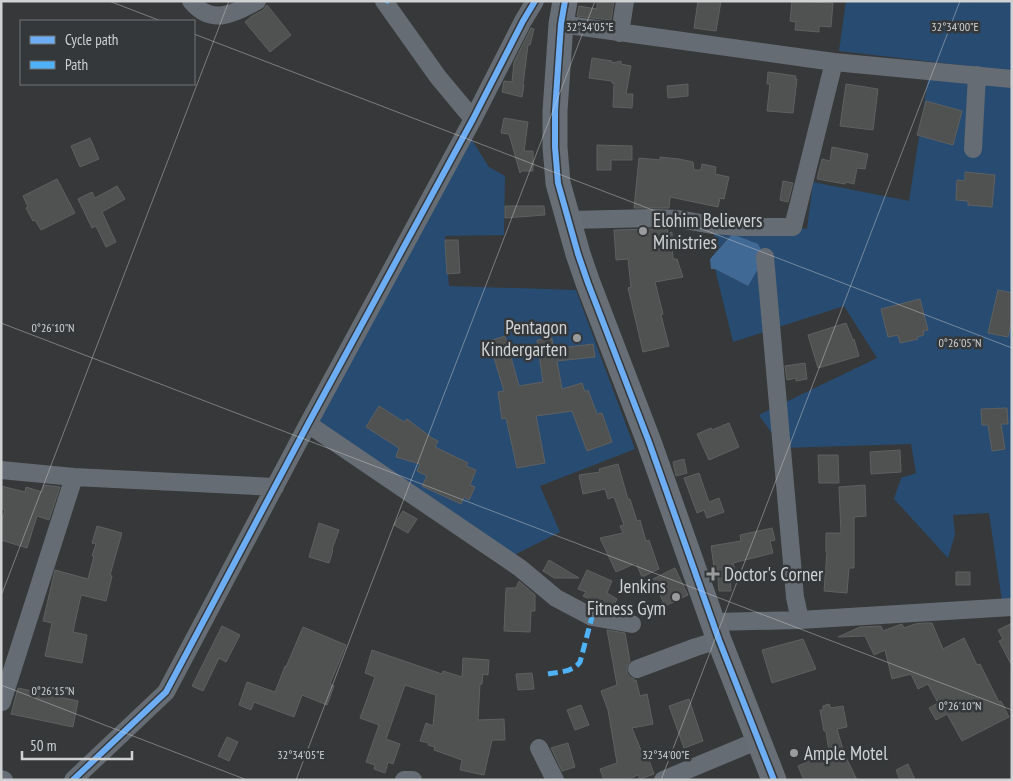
<svg xmlns="http://www.w3.org/2000/svg" width="1013" height="781" font-family="'PT Sans Narrow',sans-serif">
<style>
.green{fill:#284c71}
.forest{fill:#406996}
.building{fill:#505151;stroke:#5f6060}
.lines{fill:none;stroke-linecap:round;stroke-linejoin:round}
.street{stroke:#666c73;stroke-width:18}
.secondary{stroke:#676e75;stroke-width:25}
.quiet{stroke:#4fb1f8;stroke-width:5;stroke-dasharray:10 5;stroke-linecap:butt}
.cycleway-casing{stroke:#35383a;stroke-width:9}
.cycleway{stroke:#6dadf4;stroke-width:6}
.ticks{fill:none;stroke:#d0d1d3;stroke-width:1;stroke-opacity:0.45}
.poi-dot{fill:#9a9b9d;stroke:#35383a;stroke-width:2}
.labels{text-anchor:middle;stroke-width:5;stroke-linejoin:round;paint-order:stroke}
.poi-label{font-size:19px;fill:#d0d1d3;stroke:#35383a;text-anchor:start}
.ticks-label{font-size:12px;text-anchor:middle;fill:#d0d1d3;stroke:#35383a;stroke-width:5;stroke-linejoin:round;paint-order:stroke}
</style>
<rect width="100%" height="100%" fill="#363839"/>
<path class="green" d="M846 1H965L971 3 972 1H1012V71L839 51Z
M929 73 1012 83V601H1002L989 513 953 515 955 535 948 558 894 499 901 478 916 473 911 444 782 448 759 415 877 358 844 306 733 342 715 269 748 286 732 234 714 253V228L766 223 807 229 813 182 909 201Z
M463 126 489 167 505 176 504 235 445 236 449 286 576 290 635 449 540 486 560 532 508 558 307 418Z"/>
<path class="forest" d="M732 234 758 244 765 257 748 286 715 269H711L710 259Z"/>
<path class="building" d="M597 1H614L611 20 577 16 579 6 597 9Z
M698 1H721L716 31 694 28Z
M792 1 833 3 831 27 819 26V32L795 30 796 22 790 21Z
M267 5 291 35 270 52 245 22 252 16 263 10Z
M531 28 534 29 530 45H528L523 85H524L522 97 502 92 504 81 512 82 514 62Z
M592 58 612 61V63L621 61V64L631 66 626 94H633L632 108 613 107 614 83H612V81L589 78Z
M768 72 796 76 795 79H797L793 113 767 111 770 84H767Z
M688 84V96L668 98 667 86Z
M846 84 878 89 873 130 840 126Z
M926 101 962 111 953 145 917 135Z
M504 118 528 122 524 151H533V171H521L520 173 509 134 501 133Z
M90 138 99 159 80 167 71 146Z
M597 145 632 146V160H611V170H597Z
M832 147 868 154 865 169 857 168 854 184 846 182 845 184 817 179 822 159 830 161Z
M660 157 679 159 693 162 694 170H701L702 164 716 167 715 174 729 177 724 199 720 198 718 207 670 197 669 208H634L639 158 660 160Z
M965 172 995 175 992 207 968 205V201L956 200 957 180 965 181Z
M57 179 75 213 41 230 35 220 33 221 26 208 28 207 23 196Z
M783 181 793 183 788 202 780 200Z
M117 186 125 199 102 212 116 242 106 247 96 226 92 228 78 199 92 192 95 198Z
M505 206H544L545 215 505 218Z
M654 229H668L667 234 672 232 673 259H677L683 277 655 282 663 314 661 315 669 346 643 352 628 288 631 287 628 259 616 260 614 230Z
M445 240H458L460 273 447 274Z
M998 290 1012 293V318L1008 337 988 333Z
M920 299 928 330 923 331 924 335 917 337 918 339 900 343 898 335 888 337 881 309Z
M846 323 853 340 854 339 859 356 818 368 808 335Z
M505 336 519 386 543 382 537 340 552 338 553 349 593 344 595 357 557 361 562 389 582 383 585 392 588 390 597 414 602 413 612 442 587 451 572 411 536 416 545 463 517 468 506 418 502 419 498 392 504 391 489 341Z
M805 363 807 379 796 381V378L787 380 785 366Z
M379 406 404 422 407 419 432 438 438 441 435 447 468 463 466 466 476 470 470 485 475 487 469 500 464 497 461 504 422 486 427 476 417 471 420 464 396 457 399 448 366 427Z
M1007 408 1008 424H1001L1005 449 992 451 988 425H982L981 409Z
M729 423 739 447 709 460 697 434 711 428 712 430Z
M900 450 901 472 871 474 870 452Z
M818 455H838L839 483H819Z
M684 459 687 473 676 476 673 462Z
M618 464 628 499H630L637 521 640 520 646 541 649 540 659 569 642 577 636 563 616 572 600 538 623 533 620 526 624 525 614 497 608 499 605 489 583 494 579 475 600 472 599 469Z
M699 473 709 502 719 498 724 512 707 518 704 510 697 513 684 478Z
M44 485 60 487 49 520 37 516 27 548 1 540V523L5 510 1 508V486L25 492 26 487 42 492Z
M865 485 866 516 854 517V568H849L847 593 824 591 827 552H826V533H841L839 487Z
M403 511 417 519 408 533 394 525Z
M319 523 339 530 332 549 333 550 329 563 309 557Z
M97 526 122 533 110 575 112 576 106 601 81 595 73 632 87 635 82 663 45 656 52 623 43 621 55 570 88 579 94 556H92L96 544 92 543Z
M772 528 775 540 770 541 773 553 733 563 737 577 730 579 731 591H719L717 566 714 567 711 546 741 541 740 535Z
M549 560 579 578H554L543 571Z
M675 568 688 595 665 606 653 579Z
M587 570 612 581 607 593 617 599 611 610 583 596 586 592 578 589Z
M956 572H970V585H956Z
M519 581 535 595V611H531L530 632 504 631 506 588H516Z
M925 623H932L943 649 964 638 977 665 980 664 999 702 1001 701 1009 717 962 741 947 714 936 720 929 708 938 703 928 684 918 689 911 674 892 679 885 650 874 655 865 636 838 637 860 627 881 626 883 631 899 625 902 624 904 628 915 624Z
M1012 623V666L999 641 1003 639 998 630Z
M222 626 240 635 226 662 219 658 203 691 192 686Z
M303 627 346 645 330 684 334 686 327 705 302 695 294 717 254 702 251 710 239 705 247 682 275 692 285 666 286 667Z
M607 630 625 633 630 661 627 667V673L630 677 634 679V681L636 680 640 696 647 694 653 724 632 728 643 755 647 754 654 774 640 779 638 775 626 780H604L600 769 617 763 608 710 601 691 617 685Z
M803 639 816 669 772 683 762 650Z
M372 650 442 674 443 671 462 677 463 658 489 660 488 675 483 674 482 684H480L478 720 504 719 505 740H492L484 775 460 770 462 760 434 750 435 747 428 745 429 743 420 741 426 723 433 726 436 695 405 685 386 739 400 744 393 764 388 762 385 773 374 769 375 765 366 762 379 725 360 718 375 677 365 673Z
M532 673 534 689 518 690 516 674Z
M18 688 78 701 73 727 11 714Z
M689 699 703 741 684 748 669 706Z
M829 704 831 708 843 706 847 727 837 729 844 753 857 780H804L798 766 829 752 826 731H824L820 710H823V706Z
M581 705 589 725 575 730 567 710Z
M227 737 238 742 229 761 218 756Z
M568 743 575 767 562 771 551 748Z
M908 764 915 780H900L896 770Z"/>
<g class="lines">
<path class="street" d="M191 1C211 26 234 14 257 1
M384 1 438 77 473 119
M561 24 834 62 1012 79
M620 33 625 1
M973 149 977 75
M569 220 654 218 678 219 712 225 740 227H793L834 62
M765 257 795 597 800 620
M308 424 520 568 556 598 592 617 632 624
M1 470 74 477 275 487
M714 622 800 620 1012 607
M637 669 696 647 719 640
M2 702 74 477
M539 748 555 780
M1 779 4 780
M73 780 166 692 308 424 473 119 523 21 535 1
M404 780H413
M663 780 759 740"/>
<path class="secondary" d="M565 1 561 24 555 111V147L558 183 578 254 588 283 649 442 719 640 774 780"/>
<path class="quiet" d="M386 3 387 1
M548 674C559 672 573 672 580 662L592 617"/>
<g class="cycleway-casing">
<path id="cycleway" d="M565 1 561 24 555 111V147L558 183 578 254 588 283 649 442 719 640 774 780
M73 780 166 692 308 424 473 119 523 21 535 1"/>
</g>
<use href="#cycleway" class="cycleway"/>
</g>
<path class="ticks" d="M109 1 161 21M194 34 1012 348M1 323 1012 710M1 596 229 1M1 685 247 780M296 780 595 1M661 780 960 1"/>
<g class="poi-dot">
<circle cx="643" cy="231" r="5"/>
<circle cx="577" cy="338" r="5"/>
<path d="M710.5 566.5h5v5h5v5h-5v5h-5v-5h-5v-5h5z"/>
<circle cx="676" cy="597" r="5"/>
<circle cx="794" cy="753" r="5"/>
</g>
<g class="labels">
<g class="poi-label">
<text x="653" y="227">Elohim Believers<tspan x="653" dy="22">Ministries</tspan></text>
<text x="567" y="334" text-anchor="end">Pentagon<tspan x="567" dy="22">Kindergarten</tspan></text>
<text x="724" y="581">Doctor's Corner</text>
<text x="666" y="593" text-anchor="end">Jenkins<tspan x="666" dy="22">Fitness Gym</tspan></text>
<text x="804" y="760">Ample Motel</text>
</g>
</g>
<g class="ticks-label">
<text x="590" y="31">32°34'05"E</text>
<text x="955" y="31">32°34'00"E</text>
<text x="53" y="332">0°26'10"N</text>
<text x="960" y="347">0°26'05"N</text>
<text x="53" y="695">0°26'15"N</text>
<text x="960" y="710">0°26'10"N</text>
<text x="301" y="759">32°34'05"E</text>
<text x="666" y="759">32°34'00"E</text>
</g>
<rect width="1013" height="781" fill="none" stroke="#d0d1d3" stroke-width="5"/>
<rect x="20" y="20" width="175" height="65" fill="#35383a" stroke="#737577"/>
<rect x="30" y="36" width="25" height="8" fill="#6dadf4" stroke="#737577"/>
<text x="65" y="45" font-size="15" fill="#d0d1d3">Cycle path</text>
<rect x="30" y="61" width="25" height="8" fill="#4fb1f8" stroke="#737577"/>
<text x="65" y="70" font-size="15" fill="#d0d1d3">Path</text>
<path d="M22 751v8h110v-8" fill="none" stroke="#d0d1d3" stroke-width="2.5"/>
<text x="30" y="751" font-size="15" fill="#d0d1d3" stroke="#35383a" stroke-width="4" paint-order="stroke">50 m</text>
</svg>
